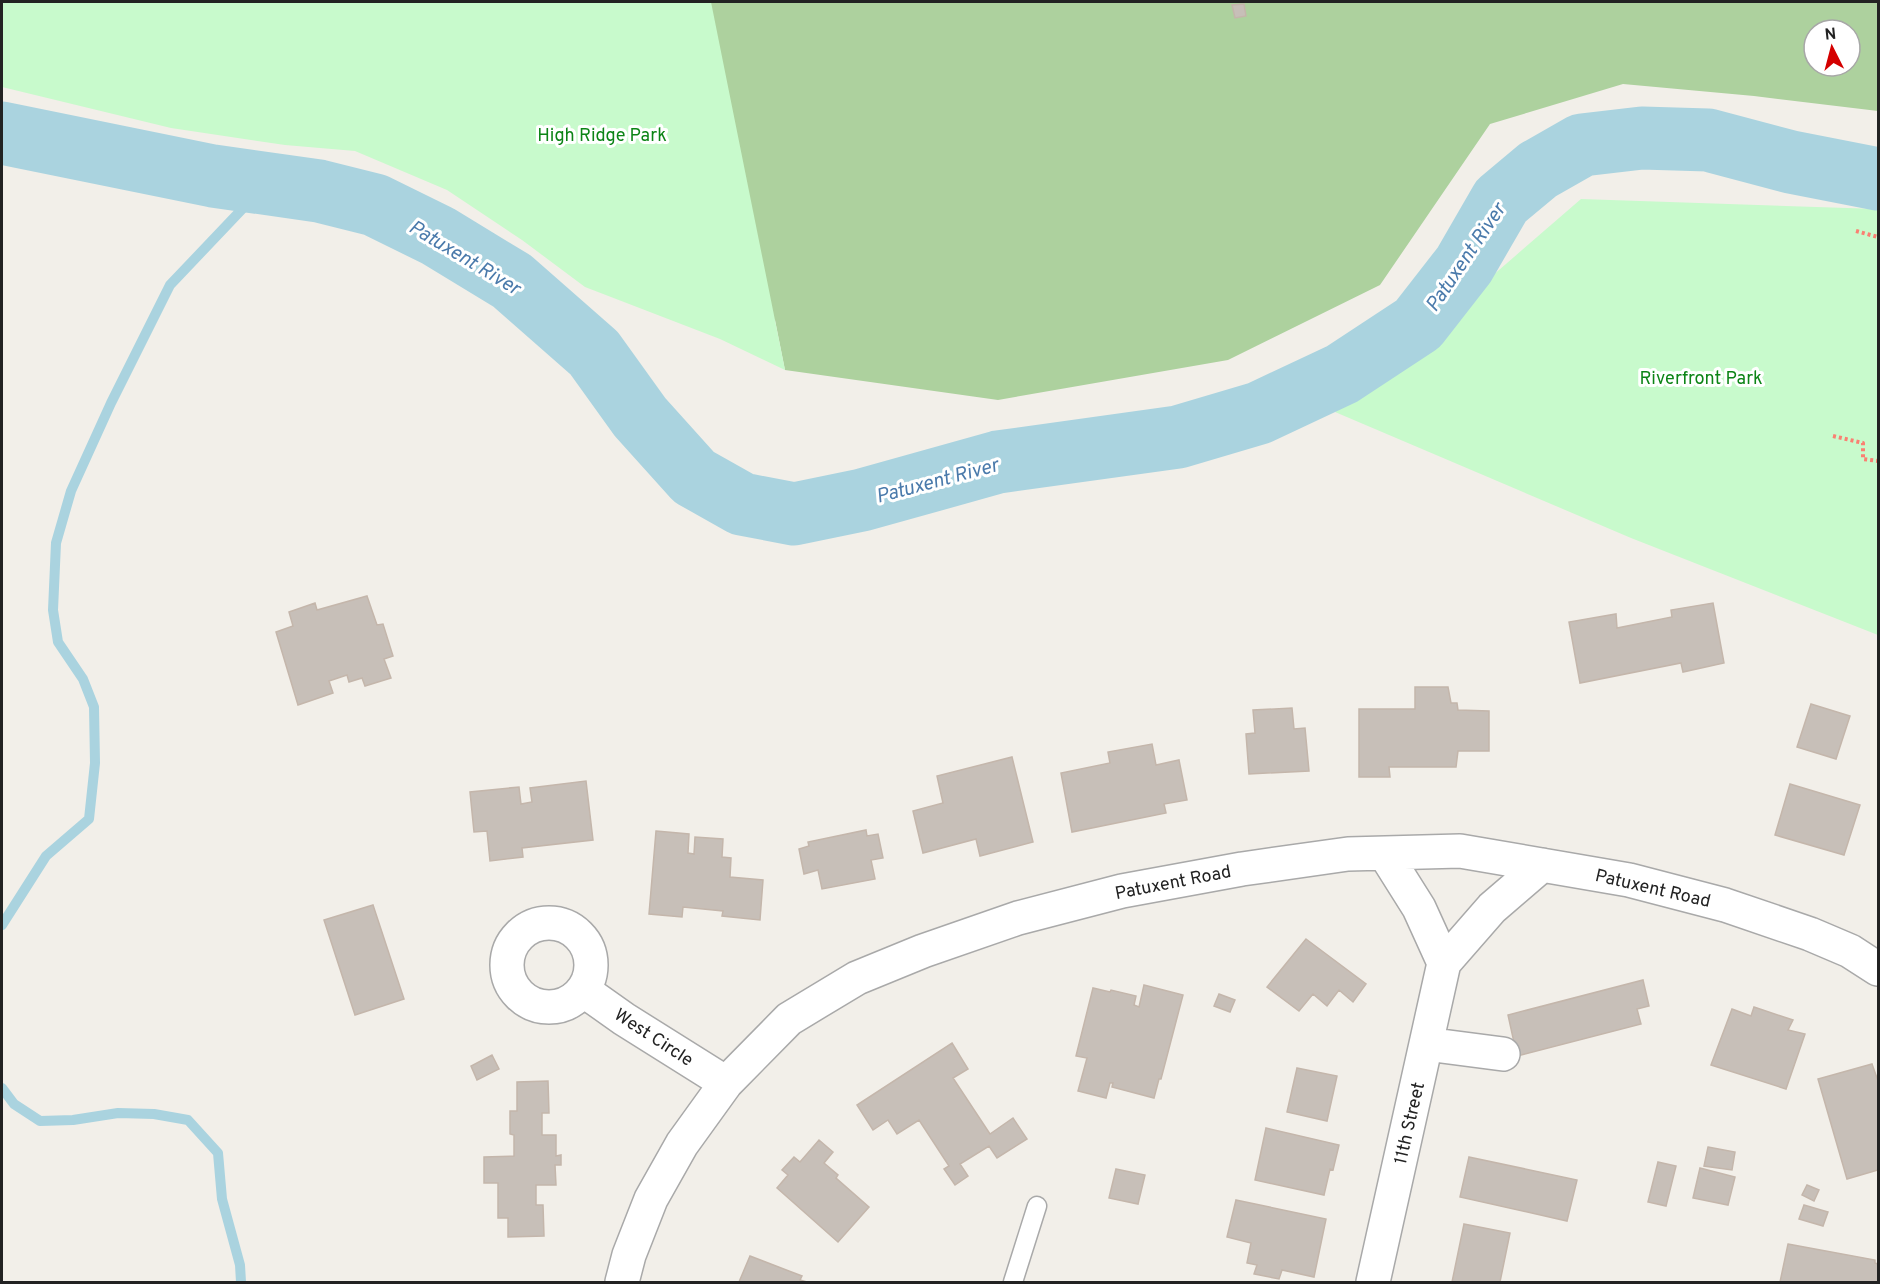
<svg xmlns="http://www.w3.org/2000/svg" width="1880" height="1284" font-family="Overpass,sans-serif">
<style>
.forest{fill:#add19e;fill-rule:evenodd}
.park{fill:#c8facc}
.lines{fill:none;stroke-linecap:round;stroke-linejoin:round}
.stream{stroke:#aad3df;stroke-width:10}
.river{stroke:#aad3df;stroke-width:63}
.building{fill:#c7bfb8;stroke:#c4b6ab;stroke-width:1.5}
.service-casing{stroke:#a9a9a9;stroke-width:21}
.minor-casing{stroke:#a9a9a9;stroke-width:36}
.path{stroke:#fa8072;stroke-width:4;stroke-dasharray:3 3;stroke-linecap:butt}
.service{stroke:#fff;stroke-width:18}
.minor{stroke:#fff;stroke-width:33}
.labels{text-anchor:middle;stroke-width:6;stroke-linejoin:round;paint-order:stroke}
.park-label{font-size:18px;fill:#0c8416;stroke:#fff}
.street-label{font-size:18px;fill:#222;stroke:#fff}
.water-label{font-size:20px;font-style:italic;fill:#4a7aab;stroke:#fff}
</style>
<rect width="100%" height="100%" fill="#f2efe9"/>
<path class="forest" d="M2 2H1878V111L1754 96 1623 84 1490 124 1380 285 1228 360 998 400 785 370 775 320ZM1814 30H1850V66H1814Z"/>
<path class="park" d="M2 2H711L785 370 720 339 585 287 522 240 447 190 355 151 285 145 171 128 2 87Z
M1581 199 1878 209V635L1631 538 1335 412Z"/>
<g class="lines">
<path class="stream" d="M2 925 46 856 89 819 95 763 94 707 83 679 58 642 53 610 56 543 71 491 111 403 170 285 266 184
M2 1088 14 1104 40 1121 73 1120 118 1113 154 1114 188 1120 218 1153 222 1199 240 1265 241 1282"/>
<path class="river" d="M2 133 213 176 319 191 375 205 438 236 512 281 594 353 640 417 694 477 742 504 794 514 862 500 998 462 1178 437 1259 413 1342 374 1418 324 1464 265 1501 201 1538 170 1582 145 1642 138 1708 140 1791 162 1878 179"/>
</g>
<path class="building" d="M1244 4 1246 16 1235 18 1232 5Z
M367 596 377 625 383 624 393 656 384 659 391 678 365 686 362 678 349 682 347 675 329 681 333 693 298 705 276 632 293 626 289 612 315 603 317 610Z
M1713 603 1724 663 1683 672 1681 663 1580 683 1569 622 1616 614 1617 628 1672 617 1671 610Z
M1415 687H1448L1451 703H1457L1458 710 1489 711V751H1458L1456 767H1389L1390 777H1359V709H1415Z
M1811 704 1850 716 1836 759 1797 747Z
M1292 708 1294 729 1305 728 1309 771 1249 774 1246 734 1255 733 1253 710Z
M1152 744 1156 765 1179 760 1187 800 1164 804 1166 813 1072 832 1061 773 1110 763 1108 752Z
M1012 757 1033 842 980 856 976 839 923 853 913 811 943 803 937 776Z
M586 781 593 840 522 848 523 857 490 861 487 831 474 832 470 792 519 787 521 804 532 802 530 788Z
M1790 784 1860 805 1844 855 1775 835Z
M866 830 867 836 878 834 883 858 871 860 875 879 822 889 818 870 804 874 799 849 809 846 808 842Z
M656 831 689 834 688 853 694 854 695 837 723 839 722 857 731 858 730 877 763 880 760 920 722 916 723 911 683 907 682 917 649 914Z
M373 905 404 999 355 1015 324 920Z
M1306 939 1366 984 1353 1002 1339 990 1327 1006 1313 994 1299 1011 1267 987Z
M1643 980 1649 1006 1637 1009 1641 1024 1517 1056 1508 1015Z
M1144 985 1183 995 1161 1079H1159L1154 1098 1112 1087 1113 1083H1110L1106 1098 1078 1091 1087 1058 1076 1056 1093 988 1110 992 1111 990 1136 996 1134 1005 1139 1007Z
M1219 994 1235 1000 1230 1012 1214 1006Z
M1754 1007 1793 1020 1788 1030 1805 1034 1786 1089 1711 1065 1732 1009 1751 1016Z
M952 1043 968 1069 953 1078 990 1134 1013 1118 1027 1139 997 1158 989 1146 960 1164 968 1176 955 1185 944 1169 949 1166 919 1120 897 1134 888 1120 873 1130 857 1105Z
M492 1055 499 1069 477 1080 471 1066Z
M1872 1064 1878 1081V1170L1847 1179 1818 1079Z
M1297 1068 1337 1076 1327 1121 1287 1112Z
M548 1081 549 1113H542V1135H556V1156L561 1155V1165H555L556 1185H536V1205H543L544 1236 508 1237V1218H498V1183H484V1157L514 1156V1135L510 1134V1111H517V1082Z
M1266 1128 1339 1145 1333 1170 1330 1169 1324 1195 1255 1180Z
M819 1140 833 1152 824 1163 838 1175 836 1178 869 1207 838 1242 777 1188 788 1175 782 1170 794 1157 800 1162Z
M1708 1147 1735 1152 1732 1170 1704 1166Z
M1469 1157 1577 1180 1567 1221 1460 1197Z
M1658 1162 1676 1166 1666 1206 1648 1202Z
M1700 1168 1735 1177 1728 1205 1693 1198Z
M1116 1169 1145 1175 1138 1204 1109 1198Z
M1807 1185 1819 1190 1814 1201 1802 1195Z
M1236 1200 1326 1219 1314 1277 1282 1270 1279 1279 1254 1274 1257 1265 1247 1263 1251 1243 1227 1237Z
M1804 1205 1828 1212 1823 1226 1799 1219Z
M1464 1224 1510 1233 1500 1282H1452Z
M1788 1244 1875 1260V1263L1878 1264V1282H1780Z
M750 1256 802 1276 800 1280 807 1282H739Z"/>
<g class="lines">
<g class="service-casing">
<path id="service" d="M1013 1282 1037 1206"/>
</g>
<g class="minor-casing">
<path id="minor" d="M1385 854 1419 908 1444 963
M507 965a42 42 0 1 1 84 0a42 42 0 1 1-84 0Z
M583 990 624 1019 726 1083
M1426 1044 1503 1054
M622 1282 629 1255 651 1199 682 1144 726 1083 789 1019 857 978 923 951 1018 918 1122 891 1242 869 1348 854 1460 851 1629 880 1725 905 1810 934 1850 951 1878 969
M1373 1282 1444 963 1492 908 1542 865"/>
</g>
<path class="path" d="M1856 231 1878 237
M1833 436 1863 443V459L1878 461"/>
<use href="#service" class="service"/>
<use href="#minor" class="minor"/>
</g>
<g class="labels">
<g class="park-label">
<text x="602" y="141">High Ridge Park</text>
<text x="1701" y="384">Riverfront Park</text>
</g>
<g class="street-label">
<text transform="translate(1173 882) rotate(-11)" y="6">Patuxent Road</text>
<text transform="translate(1653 888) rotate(13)" y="6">Patuxent Road</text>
<text transform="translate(654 1037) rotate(33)" y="6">West Circle</text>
<text transform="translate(1409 1123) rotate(-77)" y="6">11th Street</text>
</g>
<g class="water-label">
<text transform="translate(465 257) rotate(31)" y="7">Patuxent River</text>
<text transform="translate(1465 257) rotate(-56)" y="7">Patuxent River</text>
<text transform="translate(937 480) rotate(-15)" y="7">Patuxent River</text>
</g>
</g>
<rect width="1880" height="1284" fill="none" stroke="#222222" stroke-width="6"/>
<g transform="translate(1832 48) rotate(354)"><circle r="28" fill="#ffffff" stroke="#a7a7a7" stroke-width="1.5"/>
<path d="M0-4.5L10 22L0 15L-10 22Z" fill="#d40000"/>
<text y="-9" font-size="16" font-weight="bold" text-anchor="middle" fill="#222222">N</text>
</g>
</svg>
